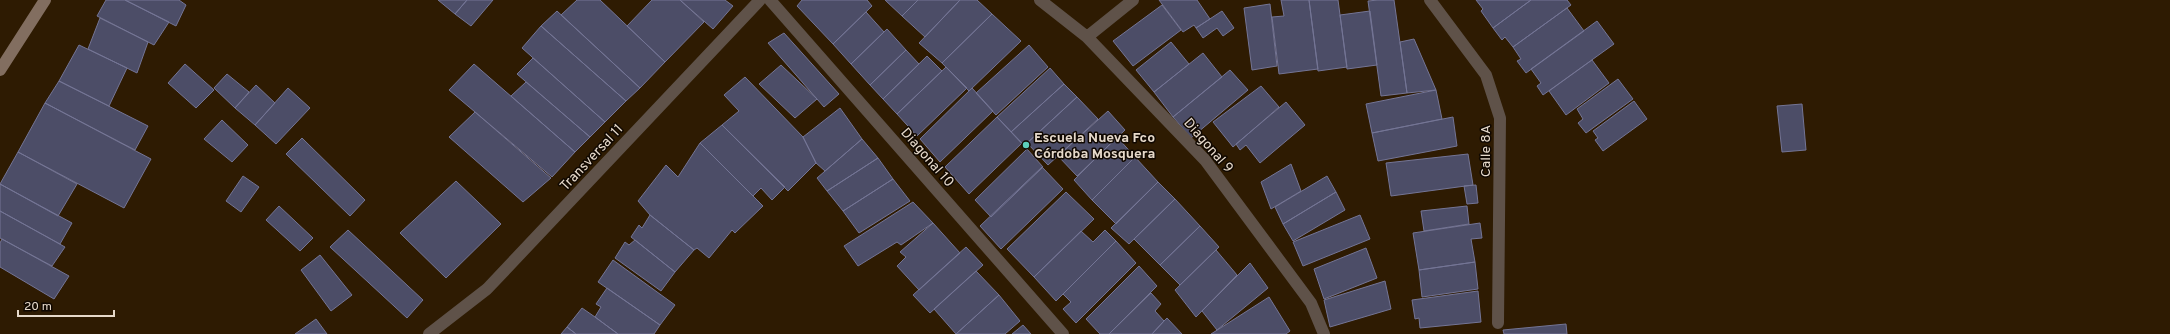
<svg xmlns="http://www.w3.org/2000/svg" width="2170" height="334" font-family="Overpass,sans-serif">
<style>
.building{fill:#4c4d67;stroke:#747595}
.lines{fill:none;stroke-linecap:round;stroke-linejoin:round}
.street{stroke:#5f5249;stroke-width:12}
.secondary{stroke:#826e60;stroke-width:12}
.poi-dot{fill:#5cceba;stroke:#100801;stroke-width:1.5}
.labels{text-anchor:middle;stroke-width:3;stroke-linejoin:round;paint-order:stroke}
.poi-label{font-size:14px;font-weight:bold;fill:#e6d9ca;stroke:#100801;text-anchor:start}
.street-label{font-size:14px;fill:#e6d9ca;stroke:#100801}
</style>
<rect width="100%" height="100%" fill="#2e1b02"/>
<path class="building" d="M125 0 169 22 154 45 97 16 106 0Z
M125 0H179L186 5 176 26Z
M438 0H467L455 14Z
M467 0H493L471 26 455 14Z
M577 0H600L665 62 640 88 561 15Z
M652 0H680L704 22 665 62 627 26Z
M680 0H725L733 6 713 29Z
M802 0H867L872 6 833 44 797 6Z
M885 0H918L902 16Z
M918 0H960L925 37 902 16Z
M960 0H977L992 14 942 63 919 43Z
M1159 0H1197L1210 19 1196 28 1194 25 1183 32Z
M1281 0H1309L1318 69 1279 74 1272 17 1284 16Z
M1309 0H1338L1347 67 1318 71Z
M1378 0H1394L1407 93 1381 96 1368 1Z
M1476 0H1531L1493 28 1481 11 1483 9Z
M1531 0H1567L1571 5 1513 47 1505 37 1502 40 1493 28Z
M1270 4 1277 66 1252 70 1244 8Z
M1162 5 1181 30 1133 66 1113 41Z
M1567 8 1584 31 1526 73 1517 61 1521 59 1513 47Z
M557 11 640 88 626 101 541 26Z
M1222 11 1234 28 1223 36 1217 28 1203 38 1196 28Z
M1370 11 1377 65 1347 69 1340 15Z
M866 12 884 32 851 64 833 44Z
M992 14 1021 41 969 91 942 63Z
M100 18 148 42 137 73 88 49Z
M1597 21 1614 44 1543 95 1537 86 1541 83 1531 69Z
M541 26 626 101 605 122 522 48Z
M887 29 906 50 870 85 851 64Z
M784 33 839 94 824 107 768 43Z
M1414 39 1436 90 1407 93 1400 42Z
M1171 42 1189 64 1154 92 1136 70Z
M79 45 127 68 109 106 59 81Z
M1029 45 1048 67 996 115 976 93Z
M906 50 919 64 883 99 870 85Z
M1203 53 1222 77 1173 117 1154 92Z
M927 56 942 71 897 114 883 99Z
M533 58 605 122 590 137 517 74Z
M1592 60 1609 83 1566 115 1549 91Z
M185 64 214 90 196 108 168 83Z
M474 64 575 152 552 177 449 90Z
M781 65 817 99 795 118 759 84Z
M946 67 967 88 917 136 897 114Z
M1050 68 1064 84 1011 132 997 117Z
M1230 70 1248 90 1191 138 1173 117Z
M227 74 249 92 235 108 214 88Z
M745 77 803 137 816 163 788 191 722 125 739 111 724 95Z
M1618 79 1633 99 1586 133 1578 123 1583 119 1577 109Z
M59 81 148 126 135 150 45 103Z
M526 82 590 137 575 152 511 96Z
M1064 84 1077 97 1024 146 1011 132Z
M256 85 275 103 255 125 235 108Z
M1261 86 1279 107 1233 147 1213 122Z
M288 88 310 108 276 144 255 125Z
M972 88 993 111 940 162 920 139Z
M1436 90 1442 119 1372 133 1366 104Z
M1077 97 1098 119 1048 165 1027 143Z
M1634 101 1647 119 1603 151 1595 140 1598 138 1593 131Z
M1286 102 1305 125 1260 163 1246 145 1240 150 1236 144Z
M45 103 151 159 124 208 18 152Z
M1802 104 1806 150 1782 152 1777 106Z
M840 108 862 139 825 171 816 163 803 137Z
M1108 111 1125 130 1077 176 1058 156Z
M475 112 551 178 523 202 449 137Z
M997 117 1022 143 969 194 945 167Z
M1453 117 1457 146 1378 161 1372 133Z
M222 120 248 145 232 162 204 139Z
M722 125 785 187 772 200 761 188 753 196 700 143Z
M1117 137 1135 157 1092 200 1074 180Z
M302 138 365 200 350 216 286 154Z
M862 139 878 158 827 191 817 178Z
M700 143 763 206 735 233 732 230 709 258 697 248 694 250 650 215 638 201 666 165 678 177Z
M1027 149 1043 167 991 217 975 200Z
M18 152 77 184 58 216 0 184Z
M1468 154 1473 185 1391 196 1386 163Z
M1135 157 1158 182 1116 224 1092 200Z
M878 158 893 179 843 211 827 191Z
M1291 164 1301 191 1271 209 1261 182Z
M1042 167 1063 189 1001 249 980 226Z
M243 176 259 187 241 212 226 201Z
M1327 176 1336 192 1283 224 1275 207Z
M893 179 910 201 859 233 843 211Z
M456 181 501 224 446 278 400 233Z
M1158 182 1175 199 1129 244 1111 228Z
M0 184 72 223 60 244 0 211Z
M1476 185 1478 203 1467 204 1464 186Z
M1066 192 1094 219 1034 277 1007 249Z
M1336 192 1345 210 1293 241 1283 224Z
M1175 199 1200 226 1160 265 1134 239Z
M913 202 933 223 901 245 897 242 858 266 844 246Z
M279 206 313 238 300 251 266 220Z
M1467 206 1469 224 1424 231 1421 211Z
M0 211 65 247 52 266 0 238Z
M650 215 694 250 675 272 631 237 639 225 642 228Z
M1360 215 1370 239 1303 266 1293 242Z
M933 223 960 253 919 290 897 266 906 257 900 252Z
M1480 223 1482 238 1471 239 1475 262 1419 270 1413 233Z
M1200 226 1219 247 1180 285 1160 265Z
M348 230 423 300 407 318 330 247Z
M1105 230 1116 241 1056 301 1034 277 1081 231 1093 242Z
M2 239 69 276 54 299 0 267V243Z
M635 240 675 272 661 291 615 258 625 242 629 245Z
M1116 241 1136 263 1076 323 1063 309 1071 302 1063 294Z
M966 247 983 265 930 313 913 295Z
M1366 248 1377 278 1324 299 1314 269Z
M1216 250 1237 275 1196 317 1175 290Z
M320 255 352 295 331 311 301 270Z
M613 260 675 305 660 325 598 282Z
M1475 262 1478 289 1422 297 1419 270Z
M1250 263 1268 288 1217 330 1202 311Z
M1139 266 1157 286 1109 334H1100L1086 319Z
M976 271 999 295 956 334 934 309Z
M1385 281 1391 309 1330 327 1324 300Z
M607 288 660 325 654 334H618L595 317 601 307 596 304Z
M1478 291 1481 322 1420 328 1419 318 1415 319 1412 300Z
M1151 293 1161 304 1155 311 1164 321 1152 334H1109Z
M999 295 1020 321 1005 334H956Z
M1269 297 1290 331 1286 334H1211Z
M582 308 595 317 618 334H576L567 327Z
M1167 318 1182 334H1152L1164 321Z
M316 319 327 334H295Z
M1566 324 1567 334H1504L1503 330Z
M1023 325 1031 334H1012Z
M567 327 576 334H561Z"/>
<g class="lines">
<path class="street" d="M770 0 1063 334
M1040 0 1087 37 1205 160 1311 303 1324 334
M1430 0 1486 75 1500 118 1498 323
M1087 37 1133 0
M429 334 487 289 760 0"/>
<path class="secondary" d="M0 70 45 0"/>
</g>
<circle class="poi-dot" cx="1026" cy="145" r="4"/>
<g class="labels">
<g class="poi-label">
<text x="1034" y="142">Escuela Nueva Fco<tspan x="1034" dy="16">Córdoba Mosquera</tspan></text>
</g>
<g class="street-label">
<text transform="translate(1209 145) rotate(49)" y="5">Diagonal 9</text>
<text transform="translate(1485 151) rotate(-90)" y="5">Calle 8A</text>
<text transform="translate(591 157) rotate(-47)" y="5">Transversal 11</text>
<text transform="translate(928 157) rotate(49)" y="5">Diagonal 10</text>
</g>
</g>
<path d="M18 310v6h96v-6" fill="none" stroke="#e6d9ca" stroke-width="2"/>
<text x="24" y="310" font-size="12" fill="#e6d9ca" stroke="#100801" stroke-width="3" paint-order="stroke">20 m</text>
</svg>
